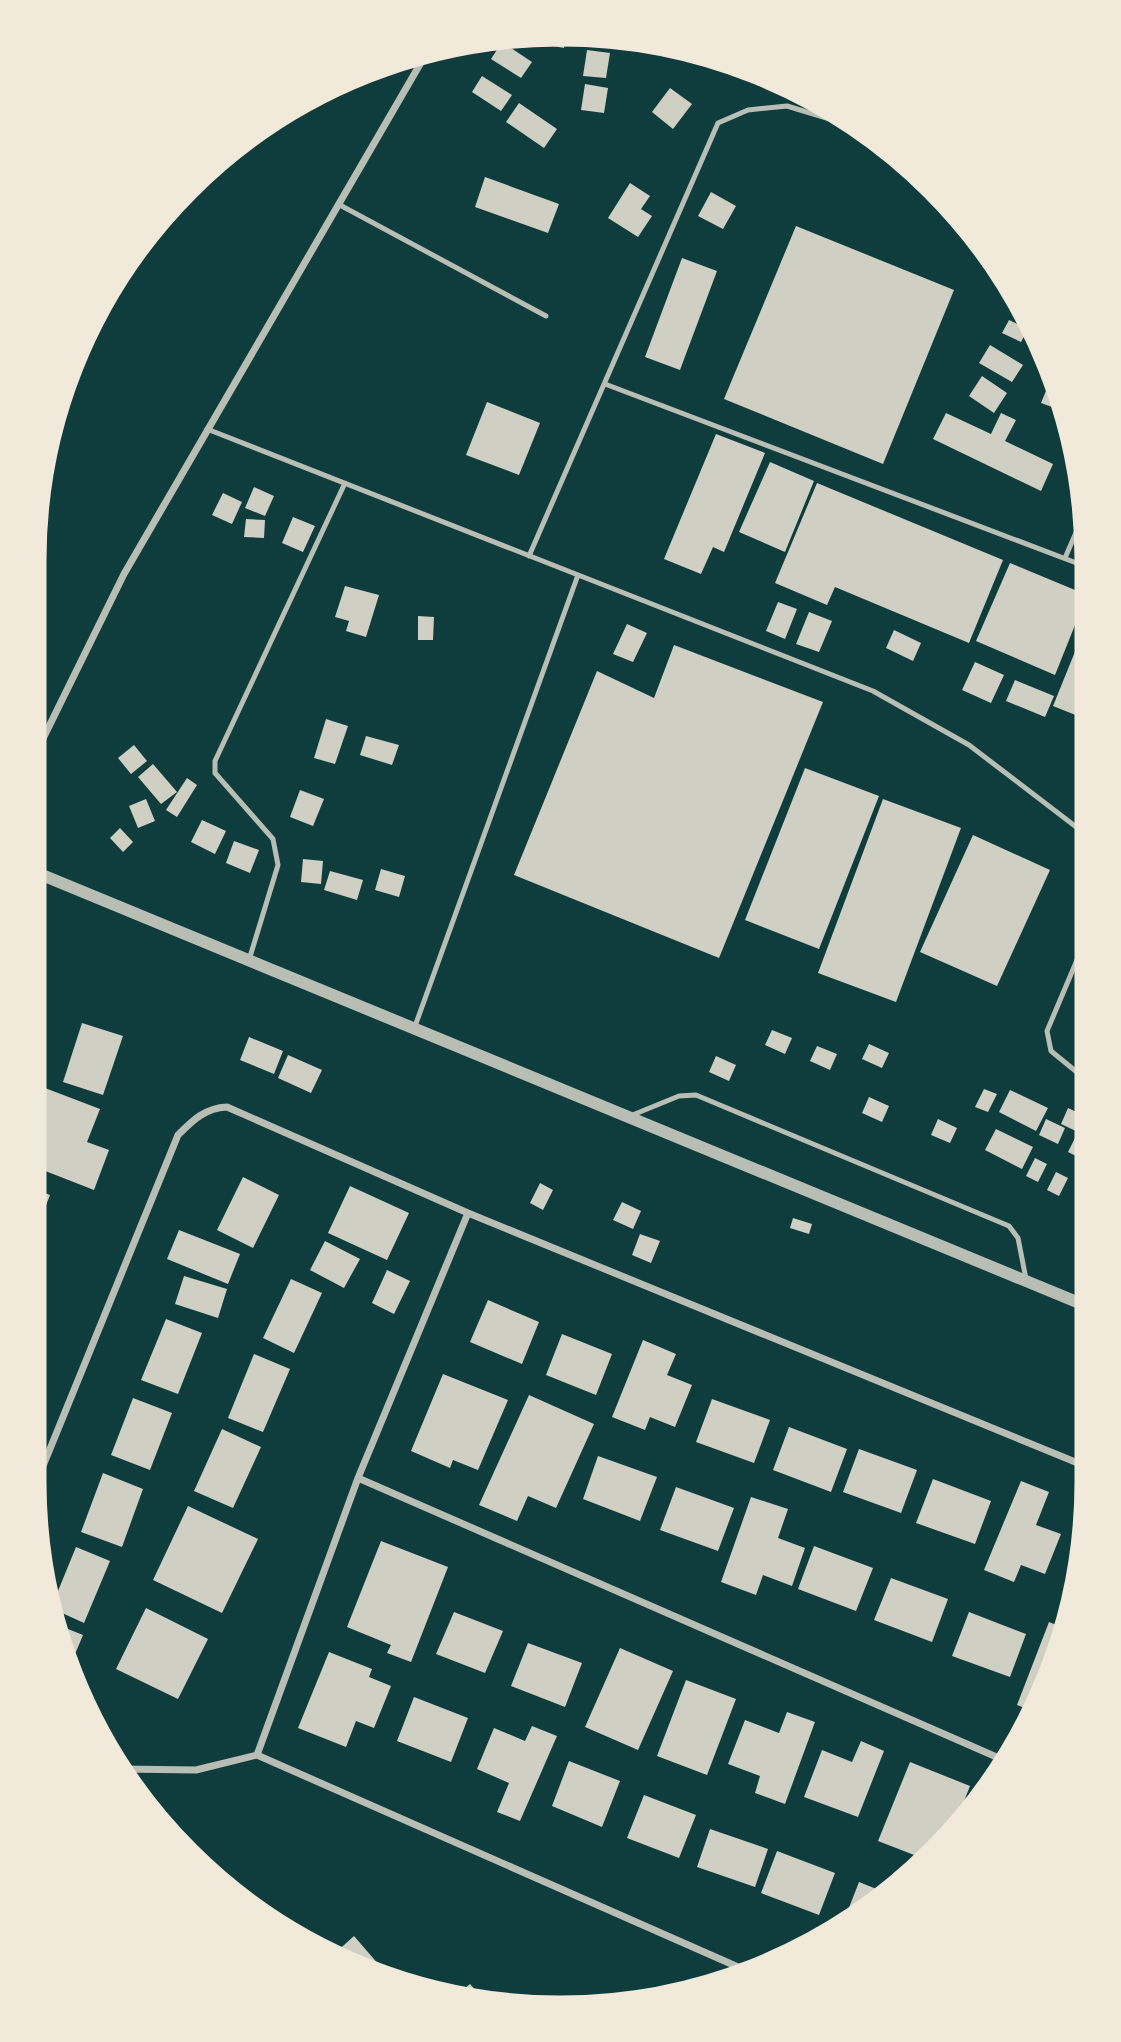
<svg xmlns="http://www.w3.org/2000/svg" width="1121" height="2042" font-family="Rubik,sans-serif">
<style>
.building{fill:#cfcfc3}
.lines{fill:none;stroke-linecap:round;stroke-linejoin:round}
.service{stroke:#b8beb3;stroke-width:5}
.minor{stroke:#b8beb3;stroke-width:7}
.tertiary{stroke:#b8beb3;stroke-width:12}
.rim{fill:none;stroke:#f1e9da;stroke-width:9}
</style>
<rect width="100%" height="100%" fill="#0f3d3e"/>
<path class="building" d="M544 32H567L564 48 542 44Z
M645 38 673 44 660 55Z
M502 42 532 62 521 78 491 59Z
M587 50 610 53 606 78 583 76Z
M482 76 512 95 501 111 472 92Z
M585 84 608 88 604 113 581 110Z
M670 88 692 104 673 129 652 112Z
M519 103 557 129 544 148 506 122Z
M485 177 559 204 548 233 475 207Z
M630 183 650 196 641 209 652 216 638 237 608 218Z
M711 192 736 206 723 229 698 216Z
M796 226 954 290 883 464 724 399Z
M682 258 717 271 680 370 645 357Z
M1009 320 1028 329 1021 342 1002 333Z
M1042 341 1051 358 1053 364 1035 355Z
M990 345 1023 365 1012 382 979 363Z
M982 376 1007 393 994 413 969 396Z
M1050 381 1058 385 1066 412 1041 403Z
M487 402 540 423 519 475 466 455Z
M946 413 991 434 1001 413 1016 420 1005 441 1053 464 1041 491 933 439Z
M716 434 765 453 724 552 713 547 701 574 664 559Z
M770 462 814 481 785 552 739 532Z
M817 483 1003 560 969 643 835 587 827 605 775 583Z
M254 487 274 496 265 516 245 508Z
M223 493 242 502 232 524 212 515Z
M293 517 315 526 303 552 282 543Z
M246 519 265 520 264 538 244 537Z
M1010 563 1087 595 1055 675 976 641Z
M345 586 379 595 366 637 346 631 349 621 335 617Z
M778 602 797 609 785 639 766 631Z
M809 612 832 621 819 652 796 644Z
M418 616 434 617 433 640H418Z
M1087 622 1088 720 1053 706Z
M627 624 647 633 633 662 613 654Z
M894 630 921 643 913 661 886 648Z
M674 645 823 702 719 958 514 875 597 671 654 698Z
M975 662 1004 675 991 703 962 690Z
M1015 680 1054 696 1045 717 1006 701Z
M326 719 348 726 335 764 314 758Z
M366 736 399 745 392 765 360 755Z
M134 745 147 761 131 774 118 758Z
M153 764 177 792 161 804 138 777Z
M805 768 879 796 819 949 745 920Z
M187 778 197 785 177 817 166 810Z
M300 790 324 799 313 826 290 817Z
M146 799 155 821 138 828 129 806Z
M883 799 961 828 896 1002 818 973Z
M202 820 226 831 215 854 191 842Z
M120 828 133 842 123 852 110 838Z
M973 835 1050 870 997 986 920 952Z
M234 841 259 850 250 873 226 863Z
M303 859 323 861 321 884 301 882Z
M381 869 405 876 399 897 375 890Z
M330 871 363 880 357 900 324 890Z
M1088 979V1016L1076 1011Z
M30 997 42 1002 31 1032H30Z
M82 1023 123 1036 103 1095 63 1082Z
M772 1030 792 1038 785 1054 765 1045Z
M249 1037 283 1051 274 1074 240 1060Z
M869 1044 889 1053 882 1068 862 1059Z
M817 1046 837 1054 830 1070 810 1061Z
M288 1055 322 1070 311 1093 278 1078Z
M716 1056 736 1065 729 1081 709 1072Z
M45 1088 100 1109 87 1142 109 1150 94 1190 30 1165V1125Z
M984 1089 997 1094 988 1112 975 1107Z
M1010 1090 1048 1108 1036 1131 999 1112Z
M869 1097 889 1106 882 1122 862 1113Z
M1068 1108 1087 1117 1080 1133 1061 1124Z
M938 1119 957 1128 950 1143 931 1135Z
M1046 1119 1065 1128 1058 1144 1039 1135Z
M996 1129 1033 1147 1022 1169 985 1150Z
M1077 1134 1088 1139 1080 1158 1068 1152Z
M1089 1146V1162L1083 1160Z
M1035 1158 1047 1164 1038 1182 1026 1176Z
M1056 1172 1068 1178 1059 1196 1047 1190Z
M243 1177 279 1195 253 1248 217 1230Z
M540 1183 553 1190 543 1210 530 1203Z
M350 1186 409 1213 387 1260 328 1233Z
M30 1187 50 1195 30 1247Z
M622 1202 641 1211 633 1229 613 1220Z
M793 1218 812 1224 809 1234 790 1228Z
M179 1230 240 1254 228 1284 167 1259Z
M640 1234 660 1241 651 1263 632 1255Z
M325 1241 360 1259 344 1288 310 1270Z
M30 1256 38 1260 30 1278Z
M387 1270 410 1281 394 1314 372 1303Z
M184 1276 227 1289 218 1318 175 1304Z
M291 1279 322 1293 294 1353 263 1338Z
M488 1300 539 1322 522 1364 470 1342Z
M166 1319 202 1333 178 1394 141 1380Z
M562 1334 612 1354 596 1395 546 1375Z
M643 1340 676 1354 667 1375 692 1385 675 1427 650 1417 645 1430 612 1417Z
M254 1354 290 1369 263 1432 228 1418Z
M443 1374 508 1400 478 1470 453 1460 450 1468 411 1451Z
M529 1395 594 1424 556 1508 528 1496 517 1521 479 1505Z
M133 1398 172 1413 150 1470 111 1455Z
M712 1399 770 1420 754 1463 696 1442Z
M789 1427 847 1449 831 1492 773 1470Z
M222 1429 261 1447 233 1508 194 1491Z
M859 1449 917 1470 901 1513 843 1492Z
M598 1456 657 1477 640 1521 583 1499Z
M103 1473 143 1489 122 1547 81 1532Z
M933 1479 991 1501 975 1544 916 1523Z
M1021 1481 1049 1492 1036 1525 1061 1534 1045 1574 1021 1565 1014 1582 984 1570Z
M676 1487 734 1508 718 1551 660 1530Z
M751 1497 788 1509 778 1538 805 1548 792 1586 763 1575 756 1595 721 1582Z
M188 1506 258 1539 222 1613 153 1580Z
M381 1541 448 1567 411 1662 387 1653 391 1645 347 1627Z
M814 1546 873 1568 856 1611 798 1589Z
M76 1547 110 1561 84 1623 51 1608Z
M891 1578 948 1599 932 1642 874 1620Z
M146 1608 208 1639 178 1699 116 1669Z
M454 1612 503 1631 485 1673 436 1654Z
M969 1612 1026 1634 1010 1677 952 1656Z
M1049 1622 1069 1630 1035 1712 1017 1705Z
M53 1623 83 1635 68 1671 58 1652Z
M528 1643 582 1663 565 1707 511 1686Z
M620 1648 673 1671 638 1750 585 1727Z
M329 1652 372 1669 369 1677 391 1686 374 1728 356 1721 346 1747 298 1728Z
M686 1680 736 1699 707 1775 657 1756Z
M414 1697 468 1718 451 1762 397 1741Z
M787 1712 815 1722 785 1804 755 1793 760 1776 728 1764 745 1720 779 1733Z
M532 1726 557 1736 520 1821 497 1812 509 1783 477 1769 494 1728 525 1741Z
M861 1741 884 1751 858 1817 804 1797 822 1750 852 1762Z
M569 1761 620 1781 602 1827 552 1806Z
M910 1762 970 1786 953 1829 927 1860 878 1841Z
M644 1795 696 1815 679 1858 627 1838Z
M710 1829 768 1849 755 1887 697 1867Z
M777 1851 835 1873 819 1915 761 1893Z
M859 1882 889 1894 843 1923Z
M354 1936 393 1981 334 1954Z
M470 1984 484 2000 454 1997Z"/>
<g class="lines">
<path class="service" d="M338 204 546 316
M605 384 1087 567
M207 429 873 691 969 745 1088 836
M529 556 718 123 748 110 787 106 866 130
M1065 558 1087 507
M1088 934 1047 1031 1051 1051 1089 1082
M249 960 278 865 273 839 215 773V761L345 483
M414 1029 578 575
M630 1116 679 1096 696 1095 1009 1226 1018 1238 1026 1279"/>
<path class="minor" d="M413 52 423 59
M31 763 124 574 430 47
M358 1478 1008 1762
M32 1493 178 1135C193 1120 205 1108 227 1107L468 1213 1090 1468
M257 1755 754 1974
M120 1769 196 1770 257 1755 358 1478 468 1213"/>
<path class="tertiary" d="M30 870 1089 1307"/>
</g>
<path d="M0 0H1121V2042H0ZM560 42H561A518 518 0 0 1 1079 560V1482A518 518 0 0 1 561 2000H560A518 518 0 0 1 42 1482V560A518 518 0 0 1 560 42Z" fill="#f1e9da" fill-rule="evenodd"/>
<path class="rim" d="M560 42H561A518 518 0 0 1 1079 560V1482A518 518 0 0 1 561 2000H560A518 518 0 0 1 42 1482V560A518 518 0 0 1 560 42Z"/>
</svg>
